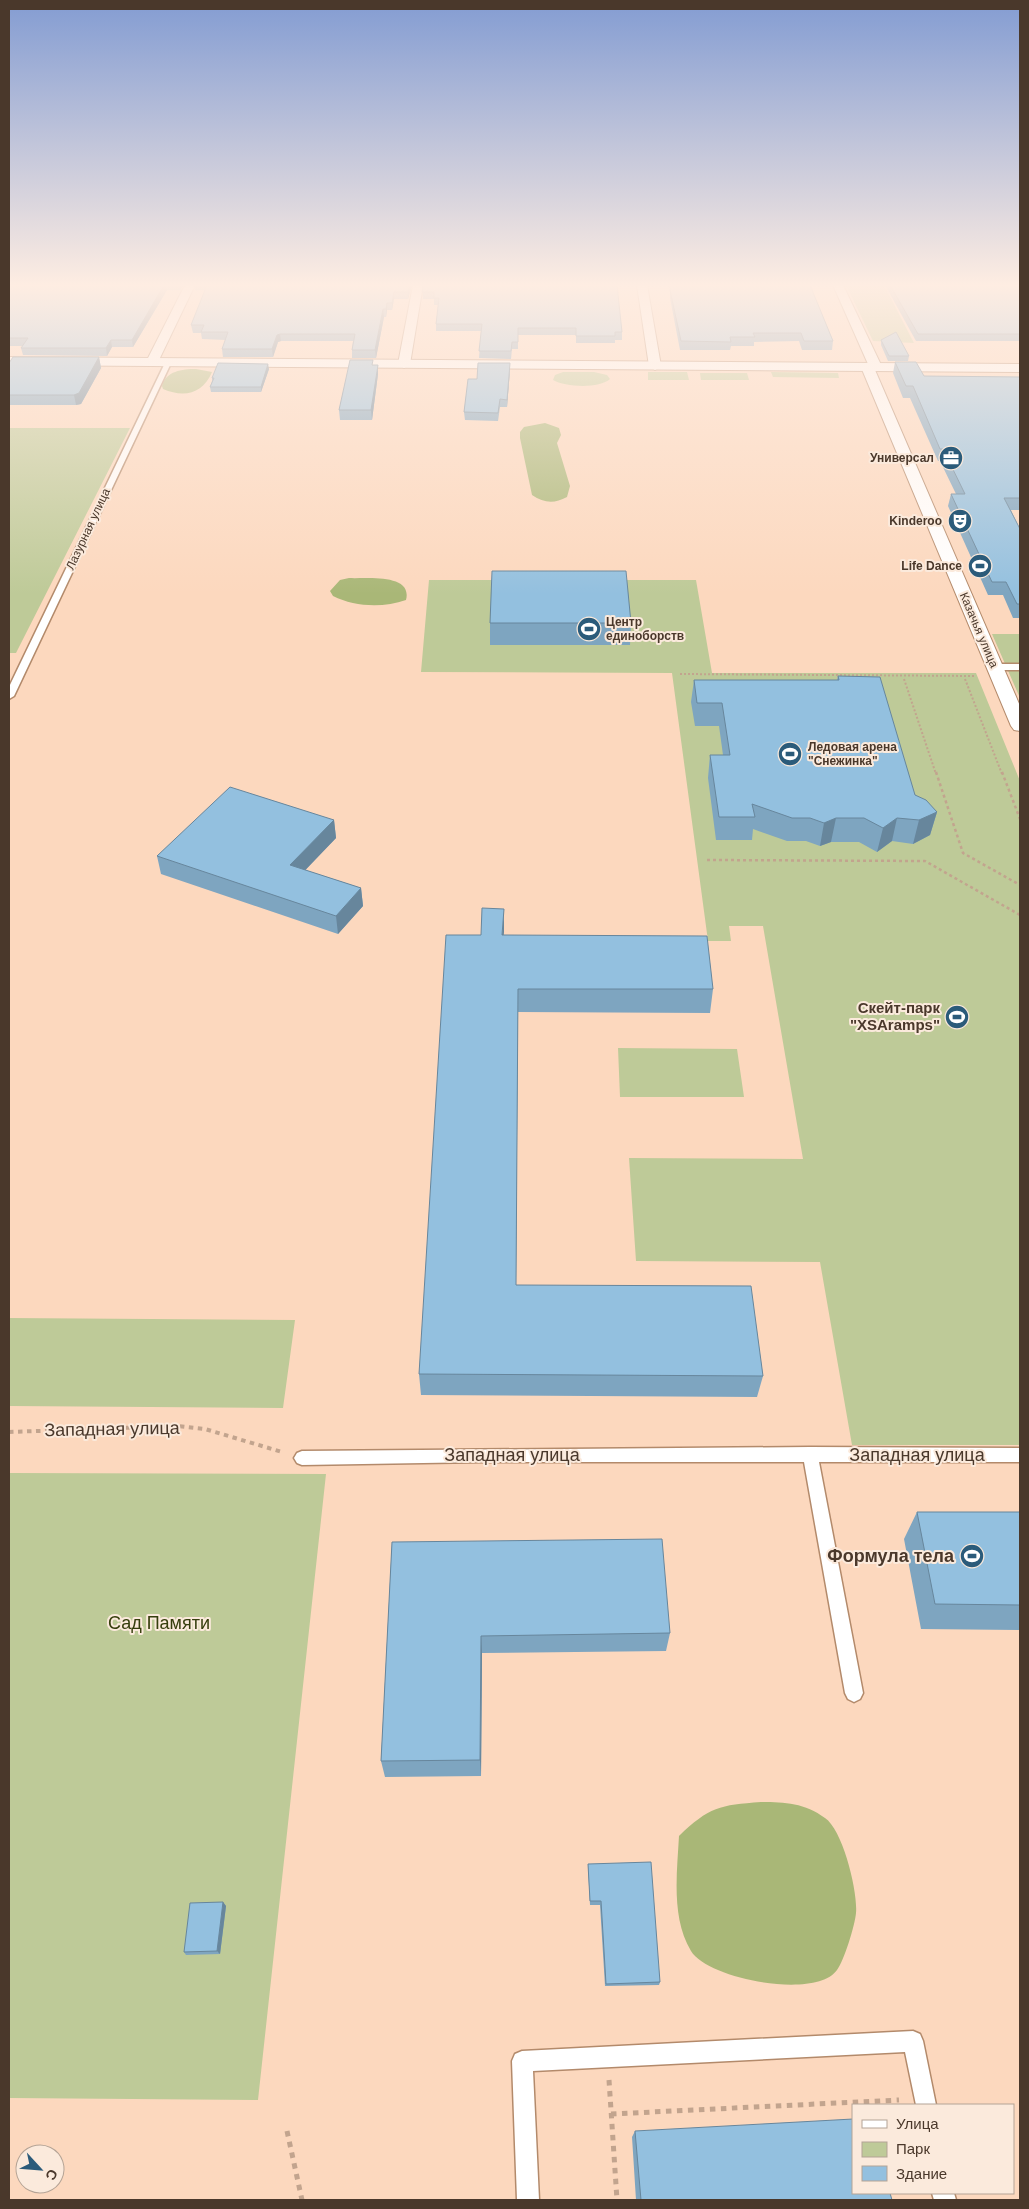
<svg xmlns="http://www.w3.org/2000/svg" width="1029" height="2209" font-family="Arial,sans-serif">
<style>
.green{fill:#beca98}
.forest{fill:#a9b777}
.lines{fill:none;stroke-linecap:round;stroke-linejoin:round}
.service-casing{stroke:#b38a6b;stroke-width:3}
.minor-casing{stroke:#b38a6b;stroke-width:2}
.tertiary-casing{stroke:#b38a6b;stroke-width:2}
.path-far3{stroke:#c2a48e;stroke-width:2;stroke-dasharray:2 2;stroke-linecap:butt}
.path-far2{stroke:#c2a48e;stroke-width:2.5;stroke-dasharray:3 3;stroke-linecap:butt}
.path-far1{stroke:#c2a48e;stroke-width:4;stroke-dasharray:4.5 4.5;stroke-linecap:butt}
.path{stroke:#c2a48e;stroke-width:5;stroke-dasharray:5.5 5.5;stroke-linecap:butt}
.service{fill:#fff;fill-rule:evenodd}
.minor{fill:#fff;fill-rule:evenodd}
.tertiary{fill:#fff;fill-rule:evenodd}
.wall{fill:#7ea5c0}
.shaded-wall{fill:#67869c}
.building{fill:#93c0df;stroke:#67869c}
.labels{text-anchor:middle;stroke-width:4;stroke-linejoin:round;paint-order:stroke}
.far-poi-label{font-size:12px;font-weight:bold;fill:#4a382b;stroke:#fbeadc;text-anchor:end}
.far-street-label{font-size:12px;fill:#4a382b;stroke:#fbeadc}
.poi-label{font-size:15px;font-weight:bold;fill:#4a382b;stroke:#fbeadc;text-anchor:end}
.near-street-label{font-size:18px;fill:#4a382b;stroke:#fbeadc}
.near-poi-label{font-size:18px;font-weight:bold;fill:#4a382b;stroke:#fbeadc;text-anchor:end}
.near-park-label{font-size:18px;fill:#363e0d;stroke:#fbeadc}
</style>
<rect width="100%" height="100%" fill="#fcd8be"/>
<path class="green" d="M846 285H884L914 343 873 341Z
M563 372H594L607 375 610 379C599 389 565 387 553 380L555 375Z
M648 372H687L689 380H648Z
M771 372 838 373 839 378 773 377Z
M700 373H747L749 380H701Z
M9 428H130L16 653H9Z
M429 580H696L712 673H976L1020 781V1445H852L820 1262 636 1261 629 1158 803 1159 763 926H729L731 941H708L672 673 421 672Z
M992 634H1020V698Z
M618 1048 737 1049 744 1097H620Z
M9 1318 295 1320 283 1408 9 1406Z
M9 1473 326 1474 258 2100 9 2098Z"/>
<path class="forest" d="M196 369 212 372C203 394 184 398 163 389L162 386C166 371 182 369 196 369Z
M545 423 559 428 561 435 557 443 570 486 567 497C554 504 544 503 532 495L520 438V432L524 427Z
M349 578C365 579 413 573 406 600 383 608 355 607 333 596L330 591 340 580Z
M761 1802C784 1802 805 1803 825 1818 843 1830 858 1892 856 1913 855 1925 844 1961 837 1970 816 2000 708 1979 691 1951 671 1918 677 1873 679 1836 709 1807 720 1805 761 1802Z"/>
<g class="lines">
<g class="service-casing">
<path id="service" d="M168 361 171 363 14 696 9 699V687L165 363Z
M1020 664V670H995L991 667 995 664Z
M810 1447 1020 1448V1462H819L863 1693 860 1699 854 1702 848 1699 845 1693 804 1462H484L302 1465 297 1463 294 1458 297 1453 302 1451Z
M913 2031 920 2034 923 2041 936 2105H916L905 2052 533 2071 539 2200H517L512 2061 515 2054 522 2051Z
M932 2193H954L956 2200H934Z"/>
</g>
<g class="minor-casing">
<path id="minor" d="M185 285H195L158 362 152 366 148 365 146 362Z
M413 285H423L410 364 404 368 398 364Z
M637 285H647L661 366 655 370 649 366Z
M833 285H843L882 367 875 370 1020 706V731L1014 730 1011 726 861 367 868 364Z"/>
</g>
<g class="tertiary-casing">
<path id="tertiary" d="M9 357 1020 364V372L9 365Z"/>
</g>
<path class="path-far3" d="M680 674 975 676
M904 679 936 774
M965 679 1002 774"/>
<path class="path-far2" d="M936 772 963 853 1020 885
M1002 772 1020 819
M707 860 925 861 1020 915"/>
<path class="path-far1" d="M9 1432 178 1426 205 1429 282 1452"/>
<path class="path" d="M609 2080 617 2200
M611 2114 899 2100
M287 2131 302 2200"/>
<use href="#service" class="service"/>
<use href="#minor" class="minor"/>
<use href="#tertiary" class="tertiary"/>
</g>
<path class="wall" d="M9 285H184L180 290H167L133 347H112L107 356 23 355 21 348 23 346H9Z
M194 285H412L408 299H394L392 310H387L386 317H384L376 358H352V350L353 341H281L278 342 273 357H223L222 349 226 340 202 339 201 333H193L191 325 205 290H195Z
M423 285 622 332V340H615V343H576V335H518V349H512L511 359 479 358 481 331H436V324L438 305H434V299H423Z
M670 285H810L833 341 832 350H802L799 341 754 342V346H731L730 350H680L670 298Z
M885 285H1020V341H916Z
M881 340 909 356 908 361H888L881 345Z
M99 357 101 368 81 404 76 405H9V363Z
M895 362 924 376 1020 377V510H1011L1020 529V618H1013L1003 595H988L948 506 951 494H956L940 461H938L910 398H903L893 373Z
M373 365H378V374L372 420H340L339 410Z
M269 369 261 392H211L210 387 212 381V378Z
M510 370 507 407H500L498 421 465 420 464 412 477 379Z
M490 623H631L630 645H490Z
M838 676 915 795 937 812 930 835 913 844 892 841 877 852 859 842H831L820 846 806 841H787L753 829 752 840H716L708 778 710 755H723L719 726H695L691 702 694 680H837Z
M334 820 336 838 305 870 361 888 363 906 338 934 161 874 157 856Z
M504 935 713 989 710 1013 518 1012 516 1285 763 1376 757 1397 421 1395 419 1374Z
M917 1512H1020V1630L921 1629 904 1539Z
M392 1542 670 1633 666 1651 482 1653 481 1776 385 1777 381 1761Z
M588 1864 660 1982 659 1985 605 1986 600 1905H590L588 1868Z
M223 1902 226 1906 220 1954 186 1955 184 1952Z
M635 2131 892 2200H636L632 2137Z"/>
<path class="shaded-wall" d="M164 285H166L167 290 133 347 132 340Z
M179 285H184L180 290Z
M410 285H412L408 299V292Z
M394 292V299L392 310V303Z
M387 303V310L386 317V309Z
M383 309 384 317 376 358 375 350Z
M280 334 281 341 278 342 273 357 272 349 277 335Z
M111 340 112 347 107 356 106 348Z
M99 357 101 368 81 404 76 405 74 395Z
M510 363V370L507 407V400Z
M268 364 269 369 261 392V387Z
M378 365V374L372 420 371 410Z
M937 812 930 835 913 844 919 820Z
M836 818 831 842 820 846 824 823Z
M897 818 892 841 877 852 883 828Z
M334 820 336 838 293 883 290 865Z
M361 888 363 906 338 934 336 916Z
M504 909V932L502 959V935Z
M481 1636 482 1653 481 1776 480 1760Z
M223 1902 226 1906 220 1954 217 1951Z"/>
<path class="building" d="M9 285H164L132 340H111L106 348H21L28 338H9Z
M207 285H410L408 292H394L392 303H387L386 309H383L375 350H352L355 334H280L277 335 272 349H222L228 332H201L204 325H191Z
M423 285H617L622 332H615V336H576V328H518V342H512L511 351H479L482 324H436L439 298H434V292H422Z
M670 285H810L833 341H804L801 333H753L755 337H730L731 342 681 341 670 290Z
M890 285H1020V334H918Z
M896 332 909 356H889L881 340Z
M13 357H99L79 393 74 395H9V363Z
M350 360H373L372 365H378L371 410H339Z
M895 362H916L924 376 1020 377V498H1004L1020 529V604H1017L1006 582H992L951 494H965L943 449H940L913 386H906Z
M218 363 268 364 261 387H210L214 378H212Z
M478 363H510L507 400 500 399 498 413 464 412 468 379H477Z
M492 571H626L631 623H490Z
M838 676 880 677 915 795 926 800 937 812 919 820 897 818 883 828 864 818H836L824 823 810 818H792L752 804 755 817H719L710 755H730L722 703H697L694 680H839Z
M230 787 334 820 290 865 361 888 336 916 157 856Z
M482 908 504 909 502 935 707 936 713 989H518L516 1285 751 1286 763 1376 419 1374 446 935H481Z
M917 1512H1020V1605L935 1604Z
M662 1539 670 1633 481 1636 480 1760 381 1761 392 1542Z
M651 1862 660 1982 606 1984 601 1901H590L588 1864Z
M223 1902 217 1951 184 1952 190 1903Z
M853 2119V2193H890L892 2200H641L635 2131Z"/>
<linearGradient id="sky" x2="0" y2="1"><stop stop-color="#839cd2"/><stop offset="0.48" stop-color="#feede2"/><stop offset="1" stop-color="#feede2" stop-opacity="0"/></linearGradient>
<rect width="1029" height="594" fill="url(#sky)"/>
<defs>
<g id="office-disc" transform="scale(1.25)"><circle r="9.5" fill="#2b5b7a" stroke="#fbeadc"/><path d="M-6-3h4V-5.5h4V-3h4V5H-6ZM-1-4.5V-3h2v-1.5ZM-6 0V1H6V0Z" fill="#fff"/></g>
<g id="theatre-disc" transform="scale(1.25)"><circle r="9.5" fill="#2b5b7a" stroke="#fbeadc"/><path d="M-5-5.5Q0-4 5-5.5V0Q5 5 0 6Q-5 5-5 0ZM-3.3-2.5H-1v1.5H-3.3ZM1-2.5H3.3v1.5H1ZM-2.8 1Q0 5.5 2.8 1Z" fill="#fff"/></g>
<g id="stadium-disc" transform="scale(1.25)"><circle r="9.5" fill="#2b5b7a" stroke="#fbeadc"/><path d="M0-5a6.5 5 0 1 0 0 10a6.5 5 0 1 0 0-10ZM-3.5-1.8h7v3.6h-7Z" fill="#fff"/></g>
</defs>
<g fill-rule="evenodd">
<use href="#office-disc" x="951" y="458"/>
<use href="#theatre-disc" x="960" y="521"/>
<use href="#stadium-disc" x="980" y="566"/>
<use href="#stadium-disc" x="589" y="629"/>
<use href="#stadium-disc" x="790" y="754"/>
<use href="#stadium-disc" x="957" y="1017"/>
<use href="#stadium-disc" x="972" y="1556"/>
</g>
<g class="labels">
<g class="far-poi-label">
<text x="934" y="462">Универсал</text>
<text x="942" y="525">Kinderoo</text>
<text x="962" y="570">Life Dance</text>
<text x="606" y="626" text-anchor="start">Центр<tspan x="606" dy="14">единоборств</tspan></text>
<text x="808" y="751" text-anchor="start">Ледовая арена<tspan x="808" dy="14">"Снежинка"</tspan></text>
</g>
<g class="far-street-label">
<text transform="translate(88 529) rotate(-65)" y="4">Лазурная улица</text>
<text transform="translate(979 630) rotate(67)" y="4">Казачья улица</text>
</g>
<g class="poi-label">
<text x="940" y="1013">Скейт-парк<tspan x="940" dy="17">"XSAramps"</tspan></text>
</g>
<g class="near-street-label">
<text transform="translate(112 1429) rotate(-1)" y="6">Западная улица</text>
<text x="512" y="1461">Западная улица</text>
<text x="917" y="1461">Западная улица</text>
</g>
<g class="near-poi-label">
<text x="954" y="1562">Формула тела</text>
</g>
<g class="near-park-label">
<text x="159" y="1629">Сад Памяти</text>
</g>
</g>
<rect width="1029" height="2209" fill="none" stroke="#4a382b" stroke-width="20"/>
<rect x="852" y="2104" width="162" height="90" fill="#fbeadc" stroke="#b4a395"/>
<rect x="862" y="2120" width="25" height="8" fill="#ffffff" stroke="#b4a395"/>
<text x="896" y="2129" font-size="15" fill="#4a382b">Улица</text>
<rect x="862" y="2142" width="25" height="15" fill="#beca98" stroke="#b4a395"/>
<text x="896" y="2154" font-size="15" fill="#4a382b">Парк</text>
<rect x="862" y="2166" width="25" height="15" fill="#93c0df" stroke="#b4a395"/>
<text x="896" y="2179" font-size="15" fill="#4a382b">Здание</text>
<g transform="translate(40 2169) rotate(116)"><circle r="24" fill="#fbeadc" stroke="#b4a395"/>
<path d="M0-4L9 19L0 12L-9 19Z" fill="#2b5b7a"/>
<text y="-8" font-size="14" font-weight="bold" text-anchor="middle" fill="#4a382b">С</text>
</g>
</svg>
